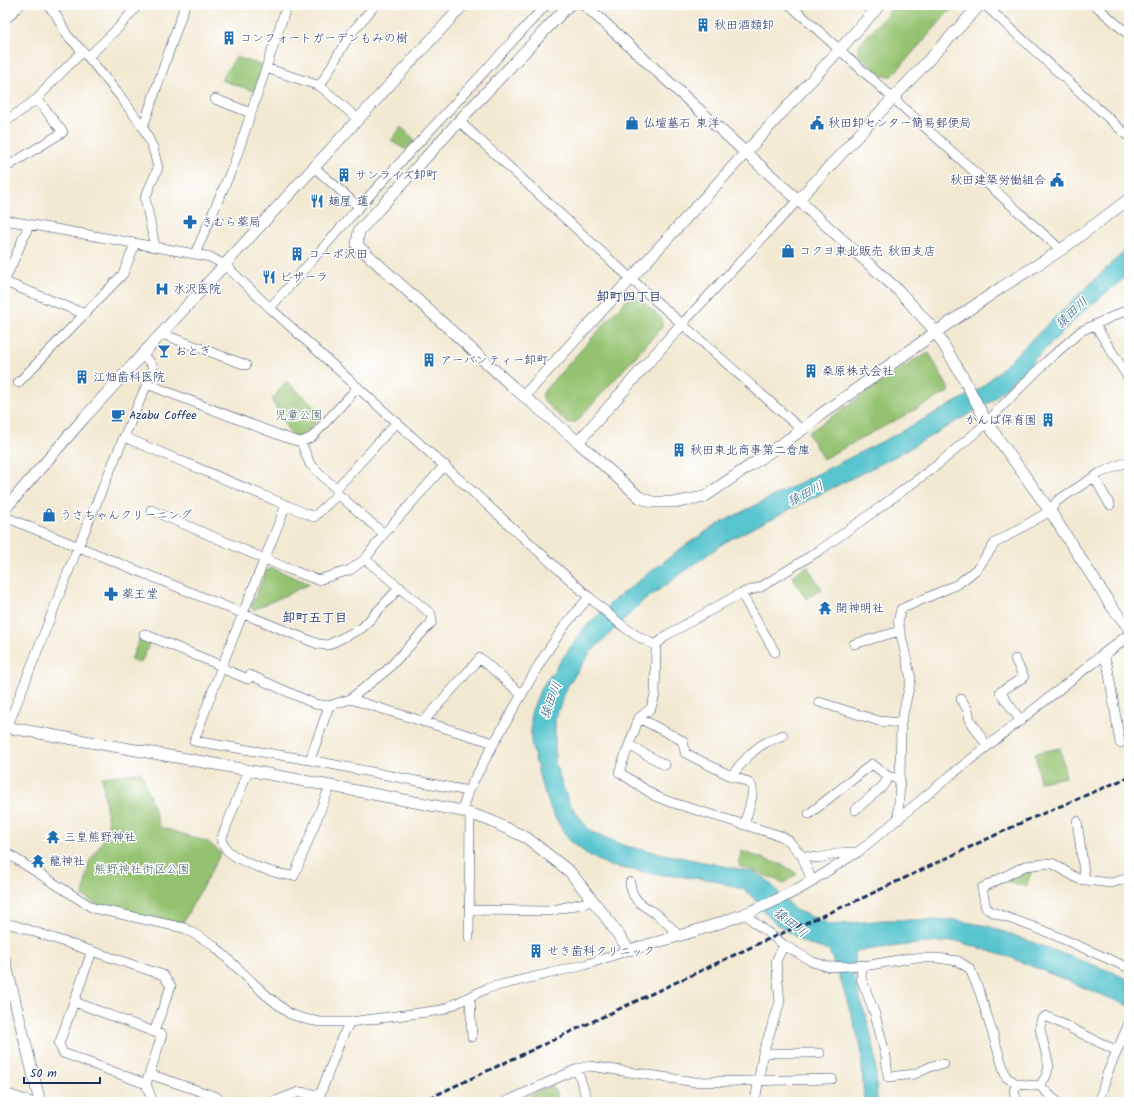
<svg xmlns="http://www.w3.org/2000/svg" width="1134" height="1107" font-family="Kalam,'Klee One',sans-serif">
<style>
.green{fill:#94c270;stroke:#587867}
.water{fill:#58c5ce;stroke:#3a7a96}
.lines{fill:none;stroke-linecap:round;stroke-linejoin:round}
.minor-casing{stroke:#3b4b6f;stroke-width:10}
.tertiary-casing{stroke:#3b4b6f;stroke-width:12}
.minor{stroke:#fff;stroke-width:9}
.tertiary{stroke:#fff;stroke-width:11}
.rail{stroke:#1b2f5e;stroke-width:3;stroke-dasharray:6 3;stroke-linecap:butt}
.labels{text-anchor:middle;stroke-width:3;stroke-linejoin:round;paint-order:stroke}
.poi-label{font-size:12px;fill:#1b2f5e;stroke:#fff;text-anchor:start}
.park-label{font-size:12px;fill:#456264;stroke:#fff}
.neighbourhood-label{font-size:13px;font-weight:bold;fill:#1b2f5e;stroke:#fff}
.water-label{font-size:13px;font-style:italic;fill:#2d5c80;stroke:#fff}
</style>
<rect width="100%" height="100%" fill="#fff"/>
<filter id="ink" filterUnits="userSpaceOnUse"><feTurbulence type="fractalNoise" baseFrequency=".025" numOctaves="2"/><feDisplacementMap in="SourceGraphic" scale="8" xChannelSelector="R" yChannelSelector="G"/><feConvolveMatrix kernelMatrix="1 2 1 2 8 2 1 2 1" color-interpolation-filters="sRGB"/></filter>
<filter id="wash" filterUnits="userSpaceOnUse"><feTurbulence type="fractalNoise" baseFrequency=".012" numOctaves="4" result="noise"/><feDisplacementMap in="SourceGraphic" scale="16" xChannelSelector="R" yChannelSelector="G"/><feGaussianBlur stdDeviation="0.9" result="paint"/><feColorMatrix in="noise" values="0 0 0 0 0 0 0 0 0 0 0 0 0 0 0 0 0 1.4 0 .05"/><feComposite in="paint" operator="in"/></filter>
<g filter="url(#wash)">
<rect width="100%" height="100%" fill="#f2e9d2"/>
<path class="green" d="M895 5H955L892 76H882L858 54 859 45Z
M236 57 264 66 254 91 221 80Z
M401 127 415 140 406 150 391 141Z
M629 297H638L662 319V327L576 422 567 423 543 400V392Z
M929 353 950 391 823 459 808 433 914 360Z
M286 381 322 413 305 435 297 438 289 432 272 400Z
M807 566 822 589 806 599 792 576Z
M272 568 310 584 253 610 251 607 266 571Z
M140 638 150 642 141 663 131 660Z
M1060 748 1066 777 1040 782 1035 753Z
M141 772 160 827 208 842 221 853 182 924 95 904 83 896 89 862 109 831 102 777Z
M741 851 785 866 797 874 784 883 749 869 739 866Z
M1026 870H1032L1026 887 1007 881Z
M552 1085 558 1098H546L545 1102H517Z"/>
<path class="water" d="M1129 247V274L1084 311 992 401 894 457 725 542 642 602 590 653 568 685 555 720V763L569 803 590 831 625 846 753 872 766 879 795 910 832 925 884 920H954L988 926 1107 970 1129 980V1006L1012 958 957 941 915 944 856 951 853 975 869 1027 875 1053 877 1102H864L861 1047 840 978 829 951 803 942 773 921 747 891 714 880 656 874 610 866 588 855 568 839 553 814 541 783 531 742V713L540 690 585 627 619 596 683 547 716 525 885 440 980 389Z"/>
</g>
<g filter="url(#ink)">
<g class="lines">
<g class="minor-casing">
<path id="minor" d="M47 5 55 13 67 35 88 57 120 96 143 127 153 148 158 168 145 198 155 246
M790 5 1061 250
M985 5 1129 137
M1095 5 1129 35
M5 20 20 5
M88 57 118 28 138 5
M266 68 320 86
M215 99 251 113
M358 119 320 86 349 36 375 5
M459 121 630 278 802 430
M5 122 37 99 51 83 83 51
M143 127 185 5
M5 166H8L63 132 37 99
M315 168 359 207
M5 220 195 254 210 257 225 265 270 308 589 597C610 615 629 635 656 645
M195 254 234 164 287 5
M5 280 29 225
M5 282 85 314
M270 308 359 207 546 5
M682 324 799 199
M1095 325 1129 379
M162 334 246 365
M18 383 123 274 135 244
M147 384 263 429 290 439 301 442 312 437 358 387
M124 437 286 505 222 666 194 741 310 760
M301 442 310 464 336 489 338 494 384 534
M1094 477 1110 505
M336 489 397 422
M286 505 314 517 338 494
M151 510 286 568 318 580 350 570 365 559 384 534 445 465
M5 517 318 644 328 645 362 628 400 587
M365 559 431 614 432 622 387 670 350 699 329 706 310 760 468 791
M741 593 775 652
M144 634 222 666
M854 644 900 631
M1104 654 1108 668 1120 743
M1015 659 1024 677 1000 692 1021 721
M221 668 248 679 250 675 315 704 329 706
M350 699 494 743
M961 699 968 710 970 720 987 746
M819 702 879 721 901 723
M639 718 683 741 685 753 731 776C741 764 752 750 765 743 771 740 777 738 783 735
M423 722 480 658 522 695
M7 728 78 547 124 437 147 384 153 368 151 363 142 356
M629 745 665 765
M248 771 221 840C223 844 225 848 228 851 243 864 275 874 294 876L330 786
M731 776C737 778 747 780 751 785 756 791 746 817 744 825
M855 810 882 787 889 777
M462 811 468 791 494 743 544 656 566 624 589 597
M809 814 872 764 889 777 900 778
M898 820 900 778 901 723 911 679 898 622 901 609 958 584 978 568 995 543 1050 511 1057 501 1100 473 1129 461
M1077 821 1085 880
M5 852 93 908 184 928 212 944 266 995 290 1014 305 1019 320 1022H350L442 1010 488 988 585 965 629 950
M858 852H845L819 858 802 856 788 840 781 836 670 802 655 796 619 772 639 718 651 708 655 695 656 645 667 635 741 593 761 587 820 550 875 511 937 465 987 423 998 410 1047 361 1081 331 1129 309
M802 856 812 881 858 852 951 775 1090 665
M1129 878 1111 883 1078 879 1052 863 1025 866 982 888 986 908 992 912 1047 932 1129 968
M630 882C632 903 644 905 659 916 666 922 673 929 679 936
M469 910 549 911 593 901
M745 913 754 922 784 945 813 962 829 967 870 965 910 958H937L958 961 970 969 980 993 1006 1077 1017 1084 1040 1086 1057 1102
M5 924 14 925 163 975 171 986 154 1032
M469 937 470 814
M92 951 59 1044 63 1053 146 1084 153 1102
M862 966 861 978 875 1014 886 1057 888 1077 915 1074 932 1066 944 1064
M470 998 472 1037
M75 1002 162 1035 146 1084
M763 1053H820
M577 1069 588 1102
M149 1074 217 1097
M1040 1086 1046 1076 1049 1066 1040 1029 1041 1020 1046 1016 1117 1051
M5 1093 32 1102
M273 1102 299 1092 320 1095
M319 1102 320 1095 341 1039 350 1022
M505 1102 577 1069 590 1066 695 1082 832 1079
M755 1102 763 1053 780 1002 776 961 784 945
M1017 1102 1014 1091 1017 1084
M1099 1102 1107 1074 1129 1023"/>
</g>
<g class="tertiary-casing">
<path id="tertiary" d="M569 5 459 121 359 231 357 245 512 386 578 442 639 497 652 502H678L704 497 802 430 820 415 936 332 1002 287 1061 250 1129 199
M585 5 746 153 899 291 936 332 964 379 987 423 1050 511 1112 607 1129 628
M799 199 980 5
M524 396 880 5
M578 442 682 324
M5 509 84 418 463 5
M1090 665 1129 635
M5 727 215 764 462 811 489 820 527 838 570 872 605 916 629 950C691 933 756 915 812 881
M5 961 40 1102"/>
</g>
<use href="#minor" class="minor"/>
<use href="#tertiary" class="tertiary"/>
<path class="rail" d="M421 1102 762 942 856 901 1023 822 1129 777"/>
</g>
</g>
<defs>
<g id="building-bare" transform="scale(1.08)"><path d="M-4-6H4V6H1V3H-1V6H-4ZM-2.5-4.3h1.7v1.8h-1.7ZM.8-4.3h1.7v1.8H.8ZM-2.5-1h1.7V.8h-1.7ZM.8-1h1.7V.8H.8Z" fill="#1f6fb2" stroke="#fff" stroke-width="2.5" paint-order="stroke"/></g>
<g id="shop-bare" transform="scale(1.08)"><path d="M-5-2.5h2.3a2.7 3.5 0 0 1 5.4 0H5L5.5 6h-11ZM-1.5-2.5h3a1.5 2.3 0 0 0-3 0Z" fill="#1f6fb2" stroke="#fff" stroke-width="2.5" paint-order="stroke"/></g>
<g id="civic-bare" transform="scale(1.08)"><path d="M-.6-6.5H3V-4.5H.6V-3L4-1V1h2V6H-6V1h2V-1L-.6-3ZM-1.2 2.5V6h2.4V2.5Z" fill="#1f6fb2" stroke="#fff" stroke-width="2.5" paint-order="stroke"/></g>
<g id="restaurant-bare" transform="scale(1.08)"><path d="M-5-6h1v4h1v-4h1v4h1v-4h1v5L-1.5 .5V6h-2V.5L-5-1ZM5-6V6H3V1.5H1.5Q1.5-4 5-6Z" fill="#1f6fb2" stroke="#fff" stroke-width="2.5" paint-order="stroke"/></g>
<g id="pharmacy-bare" transform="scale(1.08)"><path d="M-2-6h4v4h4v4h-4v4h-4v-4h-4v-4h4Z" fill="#1f6fb2" stroke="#fff" stroke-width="2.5" paint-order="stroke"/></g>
<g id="hospital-bare" transform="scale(1.08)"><path d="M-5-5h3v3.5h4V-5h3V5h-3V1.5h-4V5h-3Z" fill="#1f6fb2" stroke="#fff" stroke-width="2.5" paint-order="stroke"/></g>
<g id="bar-bare" transform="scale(1.08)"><path d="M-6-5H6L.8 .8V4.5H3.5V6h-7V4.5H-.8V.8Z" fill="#1f6fb2" stroke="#fff" stroke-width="2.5" paint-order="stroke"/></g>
<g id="cafe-bare" transform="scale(1.08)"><path d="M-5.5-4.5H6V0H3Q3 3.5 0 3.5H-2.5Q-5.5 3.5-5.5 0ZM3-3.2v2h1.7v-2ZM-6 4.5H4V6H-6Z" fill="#1f6fb2" stroke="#fff" stroke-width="2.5" paint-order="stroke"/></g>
<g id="temple-bare" transform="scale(1.08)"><path d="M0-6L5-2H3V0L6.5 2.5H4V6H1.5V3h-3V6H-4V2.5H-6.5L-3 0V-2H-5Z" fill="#1f6fb2" stroke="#fff" stroke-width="2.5" paint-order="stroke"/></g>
</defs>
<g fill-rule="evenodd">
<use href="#building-bare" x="703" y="25"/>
<use href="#building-bare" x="229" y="38"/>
<use href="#shop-bare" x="632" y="123"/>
<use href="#civic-bare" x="817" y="123"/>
<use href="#building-bare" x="344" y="175"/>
<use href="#civic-bare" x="1057" y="180"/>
<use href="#restaurant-bare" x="317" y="201"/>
<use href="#pharmacy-bare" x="190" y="222"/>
<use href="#shop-bare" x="788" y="251"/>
<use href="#building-bare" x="297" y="254"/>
<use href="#restaurant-bare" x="269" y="277"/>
<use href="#hospital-bare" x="162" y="289"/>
<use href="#bar-bare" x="164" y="351"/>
<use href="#building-bare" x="429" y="360"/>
<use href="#building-bare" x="811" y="371"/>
<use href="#building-bare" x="82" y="377"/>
<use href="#cafe-bare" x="118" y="415"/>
<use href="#building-bare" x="1048" y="420"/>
<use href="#building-bare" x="679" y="450"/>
<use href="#shop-bare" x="49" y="515"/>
<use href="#pharmacy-bare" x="111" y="594"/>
<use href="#temple-bare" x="825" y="608"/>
<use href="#temple-bare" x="53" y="837"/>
<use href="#temple-bare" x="38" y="861"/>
<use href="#building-bare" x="536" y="951"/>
</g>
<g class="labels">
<g class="poi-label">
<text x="714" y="29">秋田酒類卸</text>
<text x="240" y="42">コンフォートガーデンもみの樹</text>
<text x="643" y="127">仏壇墓石 東洋</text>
<text x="828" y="127">秋田卸センター簡易郵便局</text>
<text x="355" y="179">サンライズ卸町</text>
<text x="1046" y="184" text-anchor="end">秋田建築労働組合</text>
<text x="328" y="205">麺屋 蓮</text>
<text x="201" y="226">きむら薬局</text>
<text x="799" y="255">コクヨ東北販売 秋田支店</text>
<text x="308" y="258">コーポ沢田</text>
<text x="280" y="281">ピザーラ</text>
<text x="173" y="293">水沢医院</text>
<text x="175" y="355">おとぎ</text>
<text x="440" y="364">アーバンティー卸町</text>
<text x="822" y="375">桑原株式会社</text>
<text x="93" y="381">江畑歯科医院</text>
<text x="129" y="419">Azabu Coffee</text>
<text x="1037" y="424" text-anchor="end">かんば保育園</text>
<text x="690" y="454">秋田東北商事第二倉庫</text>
<text x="60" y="519">うさちゃんクリーニング</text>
<text x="122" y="598">薬王堂</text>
<text x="836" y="612">開神明社</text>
<text x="64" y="841">三皇熊野神社</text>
<text x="49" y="865">龍神社</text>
<text x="547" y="955">せき歯科クリニック</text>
</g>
<g class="park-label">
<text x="299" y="419">児童公園</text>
<text x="142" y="873">熊野神社街区公園</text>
</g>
<g class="neighbourhood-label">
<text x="629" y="301">卸町四丁目</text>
<text x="315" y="622">卸町五丁目</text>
</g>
<g class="water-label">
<text transform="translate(1071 312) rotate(-43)" y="5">猿田川</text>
<text transform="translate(805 493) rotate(-27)" y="5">猿田川</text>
<text transform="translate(550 700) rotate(-69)" y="5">猿田川</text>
<text transform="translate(791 922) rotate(39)" y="5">猿田川</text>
</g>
</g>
<rect width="1134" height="1107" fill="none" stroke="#fff" stroke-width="20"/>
<path d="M24 1077v6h76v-6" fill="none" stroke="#1b2f5e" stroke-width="2"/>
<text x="30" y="1077" font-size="12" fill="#1b2f5e" stroke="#ffffff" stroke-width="3" paint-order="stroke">50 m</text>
</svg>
